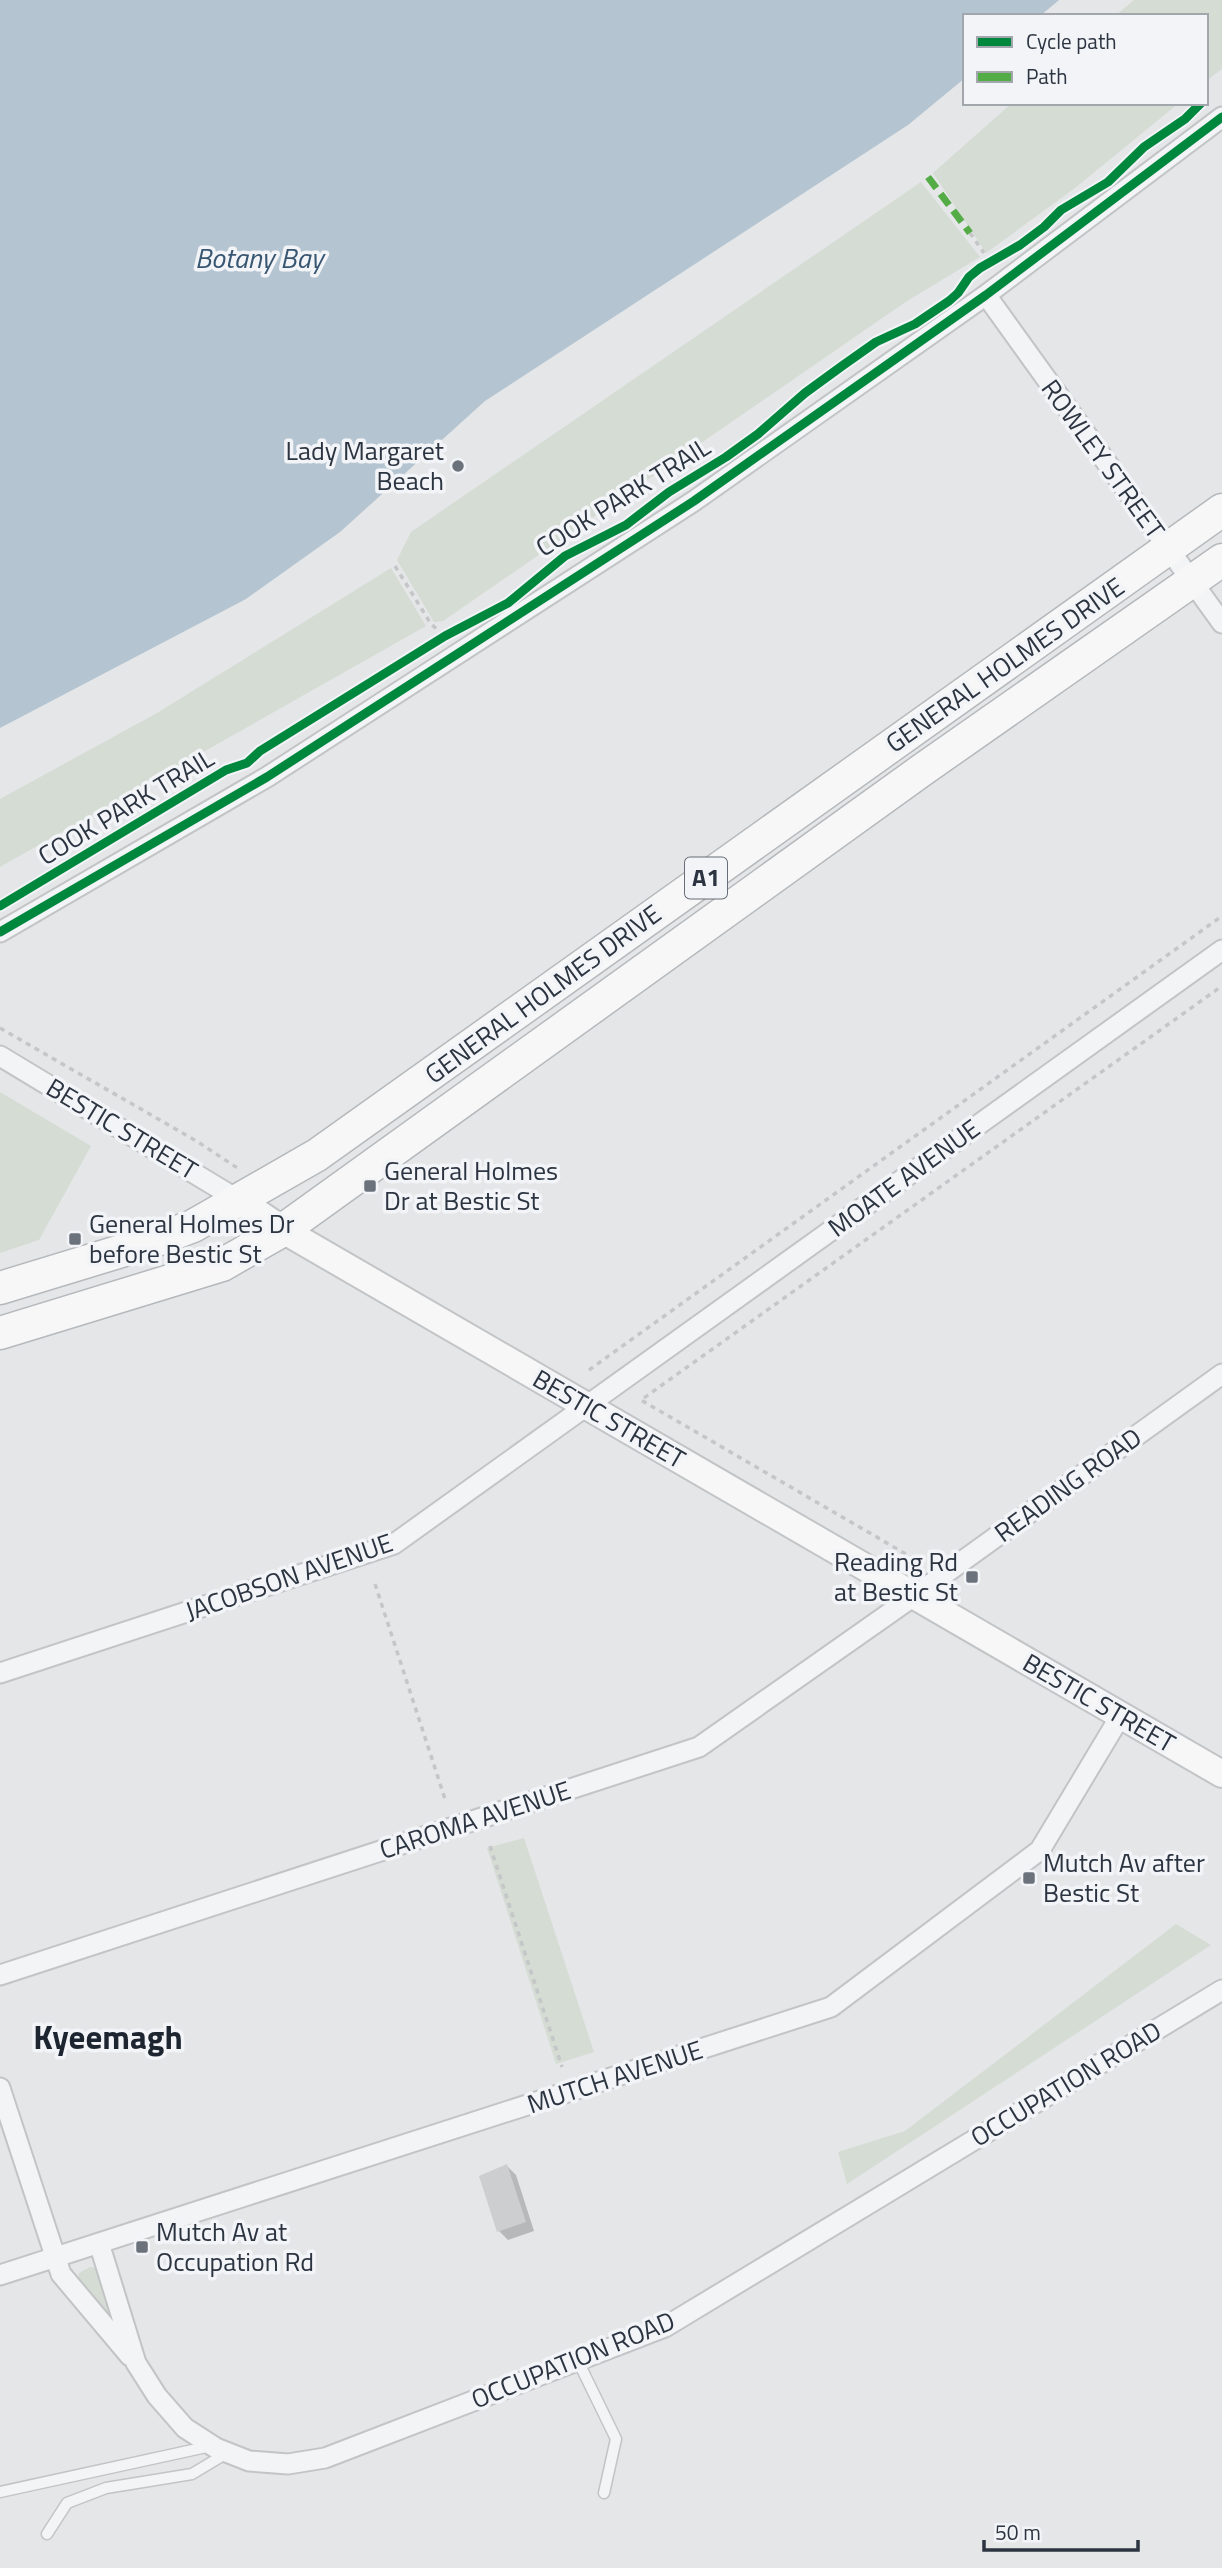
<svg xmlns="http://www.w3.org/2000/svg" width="1222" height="2568" font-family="'Titillium Web',sans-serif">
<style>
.green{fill:#d5dcd4}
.water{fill:#b4c4d1}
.shadow{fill:#0003}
.building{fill:#ccced0}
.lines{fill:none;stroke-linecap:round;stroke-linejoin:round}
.service-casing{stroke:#c2c4c6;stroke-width:13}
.minor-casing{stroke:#c2c4c6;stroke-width:23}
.secondary-casing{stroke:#c2c4c6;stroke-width:30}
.trunk-casing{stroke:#b6b9bc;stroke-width:35}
.path{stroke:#c4c6c8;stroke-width:3.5;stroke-dasharray:5 5;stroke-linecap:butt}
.service{stroke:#f3f4f5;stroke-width:10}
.minor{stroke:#f3f4f5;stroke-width:19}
.secondary{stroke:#f7f7f7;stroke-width:26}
.trunk{stroke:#f7f7f7;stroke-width:32}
.quiet{stroke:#54ac46;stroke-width:7;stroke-dasharray:14 7;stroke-linecap:butt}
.cycleway-casing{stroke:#f2f4f7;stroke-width:13}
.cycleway{stroke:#00873e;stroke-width:9}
.poi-dot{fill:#6c727b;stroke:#f2f4f7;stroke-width:2.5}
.labels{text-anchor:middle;stroke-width:7;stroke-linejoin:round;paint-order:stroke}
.shield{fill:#f2f4f7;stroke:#676e77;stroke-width:2}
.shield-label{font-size:24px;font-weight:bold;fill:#2b3440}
.poi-label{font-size:26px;fill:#2b3440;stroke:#f2f4f7;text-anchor:start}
.street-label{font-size:26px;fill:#2b3440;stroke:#f2f4f7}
.water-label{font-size:28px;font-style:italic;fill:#385672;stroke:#f2f4f7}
.district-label{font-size:33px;font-weight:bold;fill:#1d2531;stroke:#f2f4f7}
</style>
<rect width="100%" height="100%" fill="#e4e6e8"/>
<path class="green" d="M1134 0H1222V69L1206 81V16H1115Z
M1012 103H1179L1075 188 986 253 933 173Z
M921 182 980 257 907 301 443 621 434 622 397 560 411 532Z
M391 568 426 626 0 867V799L157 713Z
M0 1092 91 1146 39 1240 0 1253Z
M524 1838 594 2052 556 2064 487 1848Z
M1176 1924 1211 1945 847 2184 838 2152 905 2131Z
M90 2267 98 2268 119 2329 78 2280 79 2273Z"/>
<path class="water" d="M0 0H1059L1040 16H965V78L908 125 485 401 340 532 246 599 0 728Z"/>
<path class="shadow" d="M507 2166 516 2175 534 2231 508 2240 499 2231Z"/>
<path class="building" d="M507 2164 526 2222 497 2232 479 2176Z"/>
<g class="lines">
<g class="service-casing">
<path id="service" d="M578 2361 616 2439 604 2493
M0 2492 211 2446
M47 2534 67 2503 106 2488 192 2474 227 2453"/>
</g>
<g class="minor-casing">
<path id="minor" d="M986 295 1222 623
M0 932 267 777 694 501 986 295 1222 117
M0 1056 240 1201
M0 1673 394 1544 1222 950
M0 1975 699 1747 914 1596 1222 1374
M0 2088 61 2274 130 2356
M99 2243 136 2363 157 2396 185 2428 216 2448 249 2461 288 2464 325 2458 665 2327 1222 1990
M0 2275 831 2007 1040 1850 1121 1715"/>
</g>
<g class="secondary-casing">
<path id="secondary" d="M240 1201 283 1230 1222 1774"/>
</g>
<g class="trunk-casing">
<path id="trunk" d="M0 1288 154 1241 193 1226 317 1155 1222 510
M0 1333 222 1265 283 1230 922 770 1222 560"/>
</g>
<path class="path" d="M970 233 984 253
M395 566 431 624 447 638
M0 1028 198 1142 239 1169
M589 1370 1222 916
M923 1564 641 1400 1222 986
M375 1584 446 1802
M490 1846 562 2067"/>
<use href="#service" class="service"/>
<use href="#minor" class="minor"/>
<use href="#secondary" class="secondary"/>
<use href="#trunk" class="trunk"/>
<path class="quiet" d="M928 177 970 233"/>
<g class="cycleway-casing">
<path id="cycleway" d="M0 906 226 770 247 763 260 751 445 636 508 603 565 556 626 525 669 492 726 457 758 434 805 393 842 366 876 342 915 324 949 301 958 293 969 277 980 268 1020 245 1044 227 1061 210 1108 182 1144 147 1185 119 1201 103
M0 932 267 777 694 501 986 295 1222 117"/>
</g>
<use href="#cycleway" class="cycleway"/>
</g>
<g class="poi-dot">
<circle cx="458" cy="466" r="7"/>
<rect x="363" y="1179" width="14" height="14" rx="3.5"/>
<rect x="68" y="1232" width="14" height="14" rx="3.5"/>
<rect x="965" y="1570" width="14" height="14" rx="3.5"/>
<rect x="1022" y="1871" width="14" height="14" rx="3.5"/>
<rect x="135" y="2240" width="14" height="14" rx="3.5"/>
</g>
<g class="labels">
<rect class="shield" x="685" y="857.5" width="42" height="41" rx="5"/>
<g class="shield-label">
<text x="706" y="886">A1</text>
</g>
<g class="poi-label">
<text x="444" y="460" text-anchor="end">Lady Margaret<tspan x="444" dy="30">Beach</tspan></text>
<text x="384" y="1180">General Holmes<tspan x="384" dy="30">Dr at Bestic St</tspan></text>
<text x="89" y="1233">General Holmes Dr<tspan x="89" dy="30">before Bestic St</tspan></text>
<text x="958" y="1571" text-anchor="end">Reading Rd<tspan x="958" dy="30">at Bestic St</tspan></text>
<text x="1043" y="1872">Mutch Av after<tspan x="1043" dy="30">Bestic St</tspan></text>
<text x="156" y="2241">Mutch Av at<tspan x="156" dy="30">Occupation Rd</tspan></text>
</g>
<g class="street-label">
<text transform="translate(1103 459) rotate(54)" y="9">ROWLEY STREET</text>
<text transform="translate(623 497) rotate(-32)" y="9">COOK PARK TRAIL</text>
<text transform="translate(1005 665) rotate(-35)" y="9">GENERAL HOLMES DRIVE</text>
<text transform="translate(126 807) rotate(-31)" y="9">COOK PARK TRAIL</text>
<text transform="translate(543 994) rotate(-36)" y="9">GENERAL HOLMES DRIVE</text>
<text transform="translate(122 1129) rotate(31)" y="9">BESTIC STREET</text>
<text transform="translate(904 1178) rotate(-36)" y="9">MOATE AVENUE</text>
<text transform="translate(609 1419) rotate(30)" y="9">BESTIC STREET</text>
<text transform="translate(1068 1485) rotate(-36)" y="9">READING ROAD</text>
<text transform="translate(289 1577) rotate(-19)" y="9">JACOBSON AVENUE</text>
<text transform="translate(1099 1703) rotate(30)" y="9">BESTIC STREET</text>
<text transform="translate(475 1820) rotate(-18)" y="9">CAROMA AVENUE</text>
<text transform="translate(615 2077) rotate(-18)" y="9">MUTCH AVENUE</text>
<text transform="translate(1066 2084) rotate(-31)" y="9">OCCUPATION ROAD</text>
<text transform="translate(573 2360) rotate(-22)" y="9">OCCUPATION ROAD</text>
</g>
<g class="water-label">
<text x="259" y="268">Botany Bay</text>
</g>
<g class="district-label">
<text x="108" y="2049">Kyeemagh</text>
</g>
</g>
<rect x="963" y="14" width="245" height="91" fill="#f2f4f7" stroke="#a2a7ae" stroke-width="2"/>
<rect x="977" y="37" width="35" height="10" fill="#00873e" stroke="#a2a7ae" stroke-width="2"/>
<text x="1026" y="49" font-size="21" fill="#2b3440">Cycle path</text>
<rect x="977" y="72" width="35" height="10" fill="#54ac46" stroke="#a2a7ae" stroke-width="2"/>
<text x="1026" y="84" font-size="21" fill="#2b3440">Path</text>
<path d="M984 2540v10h154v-10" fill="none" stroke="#2b3440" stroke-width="3.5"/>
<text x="995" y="2540" font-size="21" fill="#2b3440" stroke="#f2f4f7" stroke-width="5" paint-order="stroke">50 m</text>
</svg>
